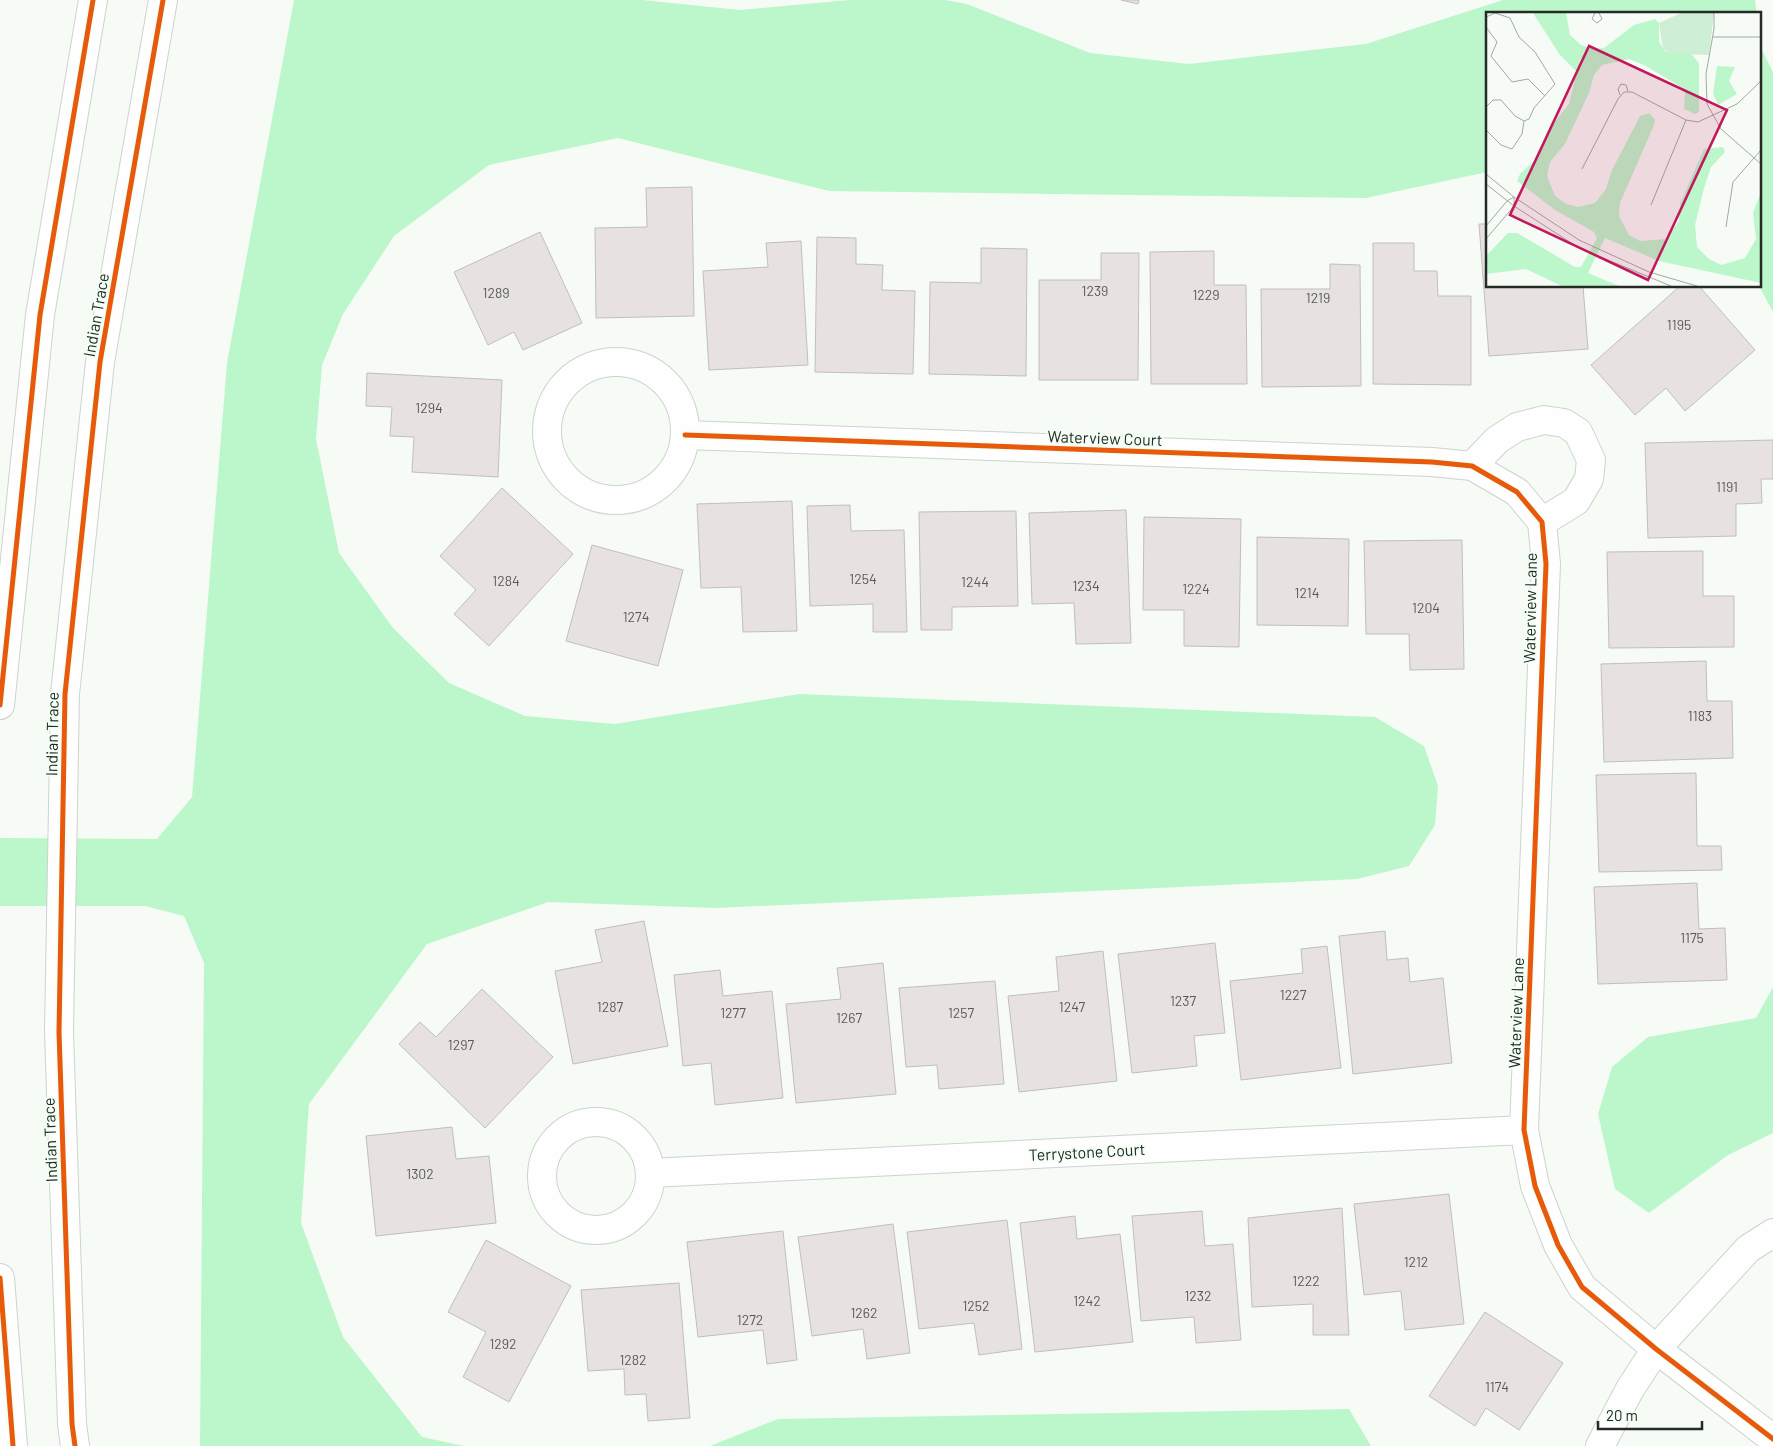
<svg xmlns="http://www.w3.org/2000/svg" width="1773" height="1446" font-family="Barlow,sans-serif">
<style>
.water{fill:#bbf7ca}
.building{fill:#e7e2e0;stroke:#c1bebc}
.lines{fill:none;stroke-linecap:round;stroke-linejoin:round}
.minor-casing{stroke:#cdd3ce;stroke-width:30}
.secondary-casing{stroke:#cdd3ce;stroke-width:30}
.minor{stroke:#fefefe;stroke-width:28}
.secondary{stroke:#fefefe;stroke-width:28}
.cycleway-casing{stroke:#f3fef5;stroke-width:8}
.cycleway{stroke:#e8590c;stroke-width:5}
.labels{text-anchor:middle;stroke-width:4;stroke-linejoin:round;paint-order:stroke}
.number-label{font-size:14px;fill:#575b56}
.street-label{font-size:16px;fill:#242b25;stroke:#f3fef5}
.inset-road{fill:none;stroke:#a2a8a2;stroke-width:1}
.view{fill:#c2185b;fill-opacity:0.15;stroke:#c2185b;stroke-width:2.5}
.inset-edge{fill:none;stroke:#242b25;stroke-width:2.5}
</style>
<rect width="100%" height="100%" fill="#f6fbf6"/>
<path class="water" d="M294 0H642L740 10 849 0H945L967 4 1090 53 1189 64 1366 44 1503 0H1755L1757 14H1487V172L1366 198 829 191 618 138 489 165 394 236 343 314 322 365 316 439 339 553 393 628 449 683 525 716 615 724 799 694 1375 717 1424 746 1438 786 1435 825 1409 866 1357 879 715 908 548 902 427 944 309 1104 301 1223 343 1337 422 1437 464 1446H200L204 963 184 916 145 906H0V838L157 839 192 797 227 363Z
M1759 36 1761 48 1773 72V312L1759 286Z
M1773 987V1133L1728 1155 1649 1213 1615 1189 1598 1114 1612 1067 1648 1037 1756 1018Z
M1349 1409 1371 1446H710L778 1419Z"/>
<path class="building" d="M1121 0H1139L1138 4Z
M692 187 694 316 596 318 595 228 647 227 646 188Z
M1479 224H1487V286H1583L1588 349 1489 356Z
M540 232 582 323 523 350 514 332 488 345 454 272Z
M817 237 856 238V264L883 265 882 290 915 291 913 374 815 372Z
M801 241 808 365 709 370 703 271 768 267 766 243Z
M1373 243H1414V271H1437L1438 296H1471V385L1373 384Z
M981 248 1027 249 1026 376 929 374 930 282 981 283Z
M1214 251V285H1246L1247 384H1151L1150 252Z
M1101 253H1139L1138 380H1039V280H1101Z
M1330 264 1360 265 1361 386 1262 387 1261 289H1330Z
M1680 286H1699L1755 350 1685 411 1666 388 1635 415 1591 365Z
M367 373 502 380 498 477 412 472 414 437 390 436 392 407 366 406Z
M1773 440V479H1761L1762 503 1736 504V536L1648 538 1645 443Z
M502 488 573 554 489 646 454 614 476 590 440 556Z
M792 501 797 631 743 632 741 587 701 588 697 504Z
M850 505 851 531 904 530 907 632H873V604L810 606 807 506Z
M1126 510 1131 643 1076 644 1074 603 1032 604 1029 513Z
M1016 511 1018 606 952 607V630H921L919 512Z
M1144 517 1241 519 1239 647 1184 646V610H1143Z
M1257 537 1349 539 1348 626 1257 625Z
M1462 540 1464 669 1410 670 1409 634H1366L1364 541Z
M592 545 683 570 658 666 566 641Z
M1703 551V596H1734V647L1609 648 1607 552Z
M1706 661 1707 701H1732L1733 758 1604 762 1601 664Z
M1696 773 1697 846H1721L1722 870 1599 872 1596 775Z
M1697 883 1699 929 1725 928 1727 980 1598 984 1594 887Z
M644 921 668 1046 573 1064 555 971 602 962 595 930Z
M1385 931 1387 960 1408 958 1410 982 1443 978 1452 1063 1353 1074 1339 936Z
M1215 943 1225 1033 1194 1036 1197 1066 1132 1073 1118 954Z
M1327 946 1341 1068 1241 1080 1230 981 1303 973 1301 949Z
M1103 951 1117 1081 1019 1092 1008 996 1059 991 1056 957Z
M883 963 896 1094 796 1103 786 1004 841 999 837 968Z
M720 970 723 996 772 991 783 1098 715 1105 711 1063 683 1066 674 975Z
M995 981 1004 1084 939 1089 937 1065 906 1067 899 988Z
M482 989 553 1057 485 1128 399 1044 420 1022 436 1037Z
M452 1127 456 1159 489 1156 496 1223 376 1236 366 1136Z
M1449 1194 1464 1324 1405 1330 1401 1291 1364 1295 1354 1204Z
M1342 1208 1349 1335H1313V1304L1252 1307 1248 1218Z
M1202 1211 1205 1246 1233 1244 1241 1340 1196 1343 1194 1317 1141 1321 1132 1216Z
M1075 1216 1077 1239 1120 1234 1133 1342 1035 1352 1020 1223Z
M1007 1220 1022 1349 979 1355 974 1323 919 1329 907 1232Z
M893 1224 910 1353 867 1359 863 1329 812 1336 798 1237Z
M783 1231 797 1360 767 1364 763 1330 698 1337 687 1242Z
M486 1240 571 1286 509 1402 463 1377 486 1332 448 1312Z
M679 1283 690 1418 648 1421 646 1394 625 1395 624 1369 588 1371 581 1290Z
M1485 1312 1563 1363 1519 1430 1486 1408 1475 1426 1429 1396Z"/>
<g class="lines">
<g class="minor-casing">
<path id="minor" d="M547 431a69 69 0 1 1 138 0a69 69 0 1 1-138 0Z
M685 435 1432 462 1472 466 1517 492 1542 522 1546 564 1524 1130 1535 1186 1558 1245 1582 1287 1656 1349 1773 1439
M1472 466 1497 440 1517 427 1544 420 1564 423 1578 432 1591 460 1589 479 1576 501 1542 522
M542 1176a54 54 0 1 1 108 0a54 54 0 1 1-108 0Z
M650 1173 1524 1130
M1600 1446 1630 1389 1656 1349 1748 1249 1773 1233"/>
</g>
<g class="secondary-casing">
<path id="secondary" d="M0 705 40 315 93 0
M0 1278 13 1446
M75 1446 72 1424 59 1032 65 694 100 362 163 0"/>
</g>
<use href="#minor" class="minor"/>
<use href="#secondary" class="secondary"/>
<g class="cycleway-casing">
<path id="cycleway" d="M685 435 1432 462 1472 466 1517 492 1542 522 1546 564 1524 1130 1535 1186 1558 1245 1582 1287 1656 1349 1773 1439
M0 705 40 315 93 0
M0 1278 13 1446
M75 1446 72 1424 59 1032 65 694 100 362 163 0"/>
</g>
<use href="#cycleway" class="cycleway"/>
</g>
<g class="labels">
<g class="number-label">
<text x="1095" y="296">1239</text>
<text x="496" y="298">1289</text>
<text x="1206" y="300">1229</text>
<text x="1318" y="303">1219</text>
<text x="1679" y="330">1195</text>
<text x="429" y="413">1294</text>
<text x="1727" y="492">1191</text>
<text x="863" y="584">1254</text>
<text x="506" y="586">1284</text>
<text x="975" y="587">1244</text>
<text x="1086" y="591">1234</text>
<text x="1196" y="594">1224</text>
<text x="1307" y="598">1214</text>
<text x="1426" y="613">1204</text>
<text x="636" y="622">1274</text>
<text x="1700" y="721">1183</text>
<text x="1692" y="943">1175</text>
<text x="1293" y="1000">1227</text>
<text x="1183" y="1006">1237</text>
<text x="610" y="1012">1287</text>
<text x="1072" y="1012">1247</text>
<text x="733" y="1018">1277</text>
<text x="961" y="1018">1257</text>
<text x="849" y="1023">1267</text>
<text x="461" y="1050">1297</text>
<text x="420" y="1179">1302</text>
<text x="1416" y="1267">1212</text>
<text x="1306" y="1286">1222</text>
<text x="1198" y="1301">1232</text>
<text x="1087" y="1306">1242</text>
<text x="976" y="1311">1252</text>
<text x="864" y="1318">1262</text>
<text x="750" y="1325">1272</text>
<text x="503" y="1349">1292</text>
<text x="633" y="1365">1282</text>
<text x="1497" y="1392">1174</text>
</g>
<g class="street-label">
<text transform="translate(96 315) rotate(-80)" y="6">Indian Trace</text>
<text transform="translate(1105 438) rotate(2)" y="6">Waterview Court</text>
<text transform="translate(1530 608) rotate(-89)" y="6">Waterview Lane</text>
<text transform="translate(52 734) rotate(-89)" y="6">Indian Trace</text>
<text transform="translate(1516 1013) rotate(-88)" y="6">Waterview Lane</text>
<text transform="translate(50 1140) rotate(-92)" y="6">Indian Trace</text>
<text transform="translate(1087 1152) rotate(-3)" y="6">Terrystone Court</text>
</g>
</g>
<g transform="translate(1486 12)">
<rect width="275" height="275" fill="#f6fbf6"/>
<path d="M195 1H228L223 43 184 42 177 36 173 11Z" fill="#ceefd5"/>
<path d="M47 1H80L84 23 95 33 107 37 118 36 148 13 169 7 173 11V30L180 40 205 42 213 51V100L209 102 198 97 199 81 195 75 158 53 143 47 116 53 108 63 103 81 79 132 64 150 61 164 69 184 80 192 92 195 109 191 120 177 126 158 154 104 163 101 169 107 168 113 134 191 133 204 143 223 154 229 180 227 193 209 194 192 218 137 237 135 239 140 225 155 218 176 209 213 211 235 223 247 235 253 259 246 270 227 267 201 275 180V271L173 249 119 226 102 261 133 274H76L40 257 0 262V244L22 221H31L89 255H95L111 226 108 220 69 198 31 169 34 162 49 148 64 116 83 92 91 60 74 43ZM231 54 249 55 243 69 251 82 232 93 227 82Z" fill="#bbf7ca"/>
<path class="inset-road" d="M109 1 106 7 111 11 116 7 113 1M228 1V17L220 62 221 92 235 117 275 152M0 5 9 1 24 6 33 25 49 40 69 72 48 96 43 107 38 109 36 122 26 137 15 133 0 118M0 15 11 30 5 44 26 70 42 67 59 84M227 25H275M134 83 132 77 135 72 140 73 142 79M0 95 7 88H15L29 104 38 109M96 157 132 87 138 80H146L200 108 212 110 251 92 275 69M0 162 28 185 93 228 163 260 211 274M0 172 28 194 93 236 185 274M165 193 200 108M0 214 21 189 28 185V194L0 227M240 215 247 170 275 138"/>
<path class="view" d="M103 34 241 98 162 268 24 203Z"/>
<rect width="275" height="275" class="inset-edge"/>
</g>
<path d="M1598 1421v8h104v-8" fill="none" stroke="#242b25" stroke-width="2.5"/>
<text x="1606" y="1421" font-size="15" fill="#242b25" stroke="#f3fef5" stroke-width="4" paint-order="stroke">20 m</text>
</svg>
